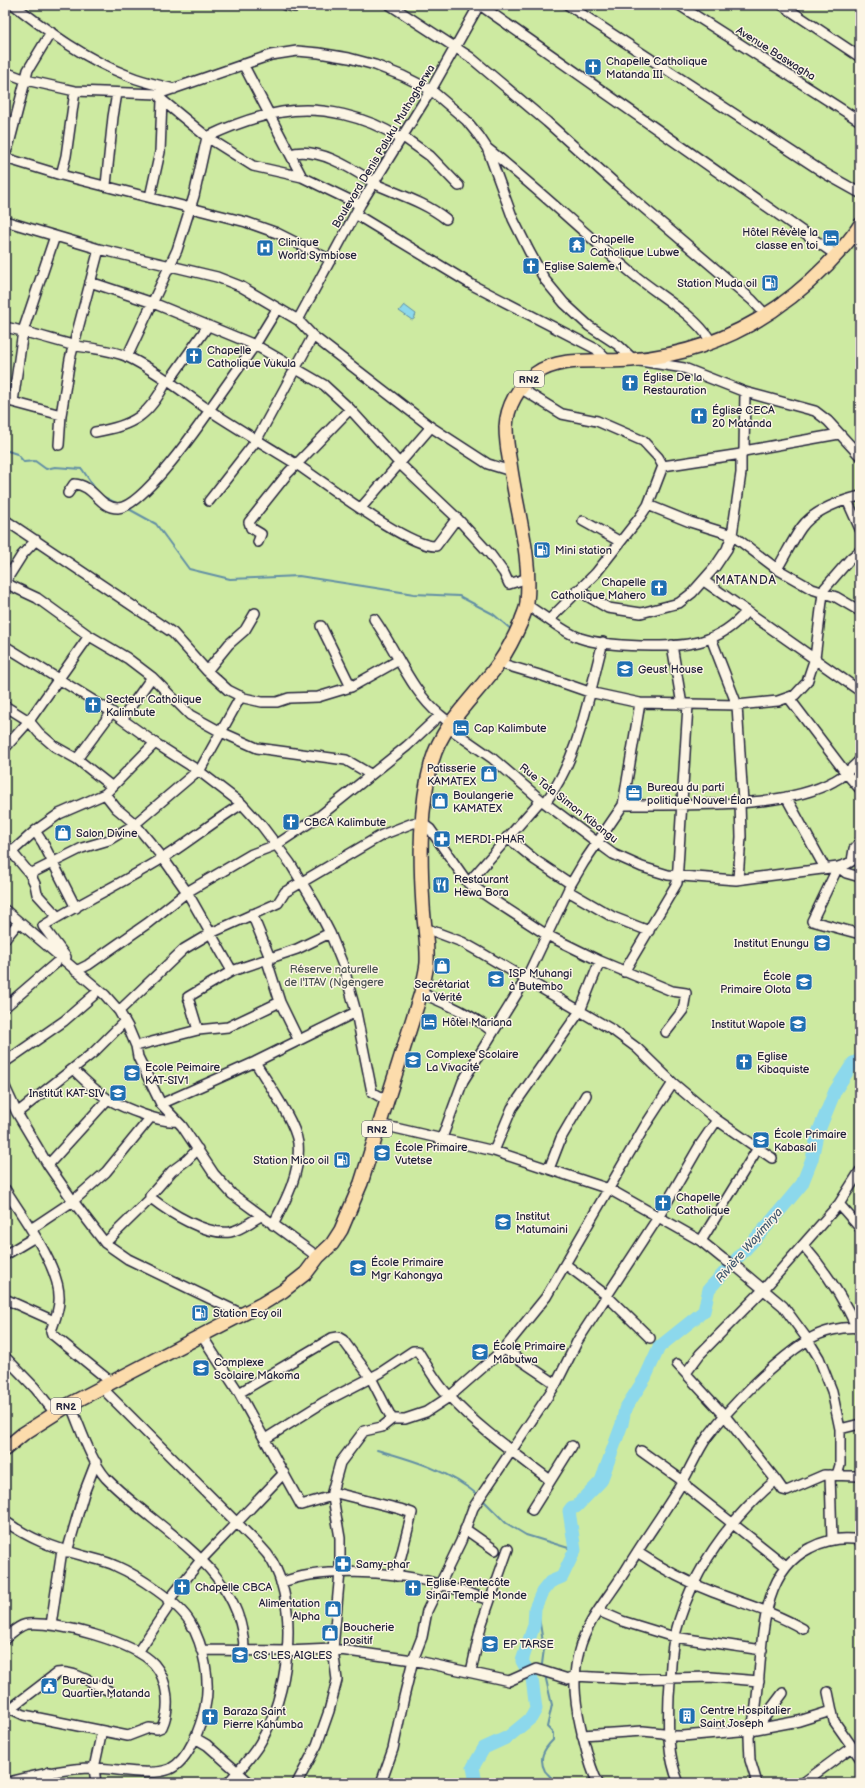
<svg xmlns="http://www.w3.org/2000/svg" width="865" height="1788" font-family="'Balsamiq Sans',sans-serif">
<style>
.green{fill:#cdeaa1;stroke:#78866e}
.water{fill:#8cd8ec;stroke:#628fa5}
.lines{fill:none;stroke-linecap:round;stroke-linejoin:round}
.stream{stroke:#628fa5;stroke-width:2}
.river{stroke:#8cd8ec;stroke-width:13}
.minor-casing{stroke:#22223b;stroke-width:12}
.highway-casing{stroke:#22223b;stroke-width:16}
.minor{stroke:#fcf5e5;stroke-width:9}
.highway{stroke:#fcdcac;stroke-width:13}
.labels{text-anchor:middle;stroke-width:3;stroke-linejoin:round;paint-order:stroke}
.shield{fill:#fcf5e5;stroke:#63616e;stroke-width:1}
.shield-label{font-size:10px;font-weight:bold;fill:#22223b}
.street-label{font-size:11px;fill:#22223b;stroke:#fcf5e5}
.poi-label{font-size:11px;fill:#22223b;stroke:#fcf5e5;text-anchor:start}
.park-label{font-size:11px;fill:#4d5454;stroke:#fcf5e5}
.neighbourhood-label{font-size:12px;letter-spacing:1px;fill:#22223b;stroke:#fcf5e5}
.water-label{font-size:12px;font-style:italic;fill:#425970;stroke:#fcf5e5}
</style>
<rect width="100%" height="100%" fill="#f8edd7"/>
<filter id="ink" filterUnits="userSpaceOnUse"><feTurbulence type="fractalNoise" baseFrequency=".025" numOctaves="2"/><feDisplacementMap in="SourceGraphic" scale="8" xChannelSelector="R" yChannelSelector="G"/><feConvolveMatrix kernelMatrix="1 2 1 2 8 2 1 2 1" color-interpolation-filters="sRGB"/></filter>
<g filter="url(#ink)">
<path class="green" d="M5 5H860V1783H5Z"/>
<path class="water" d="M404 305 416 314 414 319 412 320 399 311Z"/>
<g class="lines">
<path class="stream" d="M5 450 17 454 24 462 35 461 46 469 55 467 82 469 96 490
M102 496 118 504
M127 508 156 524 189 569 230 579 299 576 414 594 459 596 493 614 513 631
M377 1450C413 1460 450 1471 479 1496
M482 1499 506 1523 526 1535 575 1550
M538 1602 540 1607 539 1617 544 1649 542 1664 543 1669
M545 1675 552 1705 547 1727 553 1733V1740C544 1749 538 1758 545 1771 548 1775 553 1778 555 1783"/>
<path class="river" d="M476 1783 473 1767 484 1748 508 1737 531 1718 536 1709 532 1679 522 1661 534 1625 535 1608 542 1592 550 1582 562 1577 575 1550 569 1511 572 1507H576L601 1481 622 1424 625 1409 645 1378 659 1347 704 1311 709 1289 767 1226 802 1184 812 1159 817 1135 835 1091 853 1063 860 1060"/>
<g class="minor-casing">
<path id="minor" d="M14 5C50 33 87 60 129 76 143 82 159 85 174 89
M285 5 295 7
M390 5 470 57 547 122 618 186 752 300 766 315
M480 5 836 255
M568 5 826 174 860 193
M679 5 860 121
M782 5 860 57
M243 64 302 177
M5 72 26 80 75 91 158 94 271 55 297 51 319 53 349 58 375 65 403 76 431 90 466 120 479 136 487 148 513 219 529 251 545 280 564 303 589 326 618 345 634 360 684 368 745 392 815 411 828 421 860 456
M162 100 207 137 253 166 302 177 360 205
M402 136 430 156 459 186
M488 149C538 189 584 233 633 274 659 296 693 313 711 341
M5 154 9 144 28 70 51 32
M290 154C317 146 351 168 373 182
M5 158 61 175 246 222 277 233 331 260
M61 175 66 156 75 91
M373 183C397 194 425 202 446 219
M106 185 113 117 117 93
M150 197 160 152 162 100 160 97
M355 214 474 286 596 349 608 361
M5 221 99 249 217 277 240 286 298 320 313 336 431 427 488 464 511 471
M90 282 153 303 255 345 324 385 350 409 400 464 457 518 490 554 504 573 509 584 528 578
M298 320 360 205 431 90 479 5
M5 327C28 332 50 339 72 345 91 349 110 349 128 357 157 371 183 392 209 410 238 429 267 446 296 464 324 482 407 547 436 546L457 518
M127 357 177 250 194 196 207 137C230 126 257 116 282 112 322 105 367 117 400 138
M169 381 208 326
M520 388 562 414 597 421 643 441 658 457 663 466 648 505 640 517 596 573 549 620 527 605
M5 400 61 415
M13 402 23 331 55 236
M209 410 255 345 277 309
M95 432C133 426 150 415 167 380
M59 445 61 415 70 359 99 249
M744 451 745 392
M663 466 741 454 744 451 839 434
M68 493 74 484C95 485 98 508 118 508 142 507 196 430 210 410
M847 500 860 529
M209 501 256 441 313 336
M648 505 690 522 732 535 777 569 812 589 836 597 860 611
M360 509 431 427
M5 520 173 633 207 671 228 690 244 698 262 702H277L289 698 318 697 351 687 399 660
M583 521 619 541
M258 542 261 534 251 528 249 522 288 473 350 409
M777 569C785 556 792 541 801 528 813 511 840 501 860 496
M704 581 860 691
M5 582 22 555 36 540
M5 583 37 598 88 635 127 658 152 677 190 715 221 732 257 748 346 760 370 774
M577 590 608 608 641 613 679 603 692 593 715 567 727 549 732 535 741 473V454
M374 619C397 651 410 690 440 715
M549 620C559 627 569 634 580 638 607 647 675 649 702 641 720 636 735 625 747 611
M321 626 351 687
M711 638 737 705 743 802
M672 645 682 705
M5 646 112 712 155 743 199 771 242 804 262 826 290 863 315 904 330 933 343 965 356 1012 372 1092 386 1100
M499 663 543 676 589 692 640 703 737 705 778 701 795 695 807 682 815 658 823 593 825 588 851 558 860 551
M207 671 229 644 245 630 255 613
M789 698 846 773 860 789
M5 706 29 721 39 733 54 746 77 759 111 786
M122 719 152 677
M449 728 492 758 541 800 598 843 613 854 642 867 668 875 736 880 838 867 847 864 852 861 854 849 860 842
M5 748 29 721 89 636
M77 759 112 712
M105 794 116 808 135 824 163 858 187 892 232 971
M786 797 825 868
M545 803C580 756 588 697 603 642
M623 805 640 703
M35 831 43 843 76 908
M507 837 535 860 571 884
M5 844 30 874 35 884 37 894 58 917
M5 858 35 831 59 814 105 794 155 743
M838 867 812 921 860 934
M838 867 846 873 860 877
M30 874 82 848 109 840 135 824 201 768 241 696
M738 879 741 837 740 802
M468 883 541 800
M568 891 613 917 649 931
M5 910 105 995 119 1011 128 1027 136 1046 138 1057 161 1104 182 1126 214 1174 232 1194 318 1257
M252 914 270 958 268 964 280 1002 298 1039
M425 928 462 942 478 951 614 1031 637 1048 673 1083 717 1120 772 1158
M5 939 19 922
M66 957 43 926C82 902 124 882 163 858 190 841 214 821 242 804
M76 971 88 965 148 923 187 892 252 854 276 845 321 815 407 746 440 715 451 724
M624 972 677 883 688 705
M421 993C447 1004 471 1014 493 1032
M5 1007 56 963
M119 1011 184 949 211 933 278 903 285 892 382 835 413 823H422L430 829 468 883 493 900 547 935 600 961 672 991 686 993 683 1010 666 1032
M198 1030 188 997 232 971 297 949 330 933
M136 1046 198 1030 228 1027 280 1002
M5 1062 64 1021 94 995
M255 1062C267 1082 295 1121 298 1143 301 1172 286 1200 273 1225
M73 1069C83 1079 95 1091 108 1099 122 1107 162 1124 177 1121
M5 1087 17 1113 48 1165 73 1201 105 1243 128 1259 242 1314
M161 1104 255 1062 356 1012
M17 1113 94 1052 122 1024
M378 1124 494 1151 609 1189 701 1241 722 1258 739 1269 783 1306 808 1340 819 1358 832 1391 840 1429V1465L837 1475
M442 1138 463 1081 526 979 571 884 584 862 623 805C682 804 783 810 834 781 844 776 852 768 860 760
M494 1151 512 1108 580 1011 600 961
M48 1165 108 1099
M549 1169 561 1138 586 1095
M5 1189C22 1216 62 1269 59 1301 59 1311 54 1322 51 1331L52 1334 111 1382
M151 1198C170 1213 205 1235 230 1232 242 1230 251 1221 261 1216
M839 1204 860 1228
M31 1229 73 1201 106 1172 151 1117
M701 1241 758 1148
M105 1243 151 1198 150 1196 172 1171 187 1160 198 1149
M803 1245C826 1271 842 1296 857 1328
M5 1255 35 1237
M565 1264 606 1295 650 1338
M5 1299 54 1321
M202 1336 239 1393 301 1505 332 1496
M504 1349 556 1384
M5 1357 35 1388 55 1413
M677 1364 725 1416 776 1480C727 1522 691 1572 675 1635 670 1654 671 1677 669 1696 668 1725 667 1756 679 1783
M686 1373 700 1354 764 1289 839 1204 860 1171
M101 1387 261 1547C265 1551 269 1556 272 1561 300 1611 288 1696 260 1743 251 1758 239 1770 228 1783
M239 1393 332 1338 338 1337 343 1340 371 1378 392 1419
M70 1404C80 1426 90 1460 106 1478 156 1530 244 1568 244 1651
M840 1429 860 1424
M265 1439 324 1402 380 1373 413 1351H418C427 1366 436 1383 449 1396 478 1428 516 1454 550 1480
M641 1451 683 1481 689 1489 786 1566
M830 1475 832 1540
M776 1480 783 1490 787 1491 824 1475 860 1476
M332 1492 400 1509 412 1513 399 1564 397 1576
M532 1510 572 1446
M5 1521C29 1539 55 1548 84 1556 95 1559 106 1561 116 1566 137 1575 179 1603 190 1622 204 1646 211 1681 205 1707 201 1726 189 1760 170 1769 150 1777 115 1768 94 1768 64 1768 34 1776 5 1783
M465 1529 495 1550
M67 1552 84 1493 96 1462
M637 1552C661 1568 686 1582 713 1592 744 1604 774 1612 803 1629
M281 1583C319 1567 392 1571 431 1582 451 1587 470 1594 490 1600L481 1626 471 1672
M490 1600 508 1549
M168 1601 201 1560 284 1473
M599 1611 622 1621 674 1637 762 1650
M51 1625 62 1550
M5 1639C11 1633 19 1625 28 1624 56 1621 134 1642 154 1664 168 1680 171 1708 162 1727L157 1729 149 1728 128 1736 24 1715 5 1706
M201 1650 286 1651 333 1649 413 1660 509 1681 536 1669 568 1679 574 1676 631 1679 711 1677 759 1681
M138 1652 171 1603
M828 1692 834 1721 860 1758
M6 1712 57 1673C74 1670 94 1684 109 1691
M752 1729 761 1722 783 1693
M582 1735 643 1731 663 1733 669 1736H683L751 1730 799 1721 831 1711
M195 1738 207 1745 250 1783
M49 1772 51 1783
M96 1783 94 1768 102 1731
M297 1783 317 1745 329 1711 337 1680 333 1649 340 1572V1538L332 1492 340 1463 364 1431 382 1427 392 1419H405L426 1412 449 1397 504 1349 546 1297 645 1126 673 1083
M381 1783 393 1749 404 1697 413 1660 422 1637 427 1611 461 1541 473 1508 556 1384 578 1340 659 1216 700 1145 717 1120
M598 1783C590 1768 587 1753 583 1737 576 1708 571 1681 579 1651 587 1619 612 1594 629 1565 646 1537 666 1510 683 1481 691 1467 698 1450 708 1436 732 1404 774 1362 808 1340 822 1331 843 1326 860 1328
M757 1783 750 1760 749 1737C769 1680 746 1579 810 1548 825 1540 843 1537 860 1540
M803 1783 852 1747"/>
</g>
<g class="highway-casing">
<path id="highway" d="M5 1449 23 1434 70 1404 262 1304 283 1291 306 1273 318 1257 332 1244 341 1230 361 1183 421 993C423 983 426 973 427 963 428 944 424 925 423 906 420 858 419 808 432 761 443 722 477 695 499 663 508 650 515 636 521 622 523 615 527 609 527 602 532 556 516 509 510 463 508 452 506 439 506 427 507 406 518 387 535 374 561 355 600 363 631 360 708 354 773 320 827 265 839 252 851 240 860 225"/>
</g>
<use href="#minor" class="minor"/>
<use href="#highway" class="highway"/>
</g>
</g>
<defs>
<g id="church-square" transform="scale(0.9)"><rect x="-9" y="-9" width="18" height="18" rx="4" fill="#1f6fb2" stroke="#fcf5e5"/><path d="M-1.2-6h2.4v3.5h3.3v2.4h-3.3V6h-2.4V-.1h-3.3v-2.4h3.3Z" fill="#fff"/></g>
<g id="hotel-square" transform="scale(0.9)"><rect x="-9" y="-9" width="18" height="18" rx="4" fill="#1f6fb2" stroke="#fcf5e5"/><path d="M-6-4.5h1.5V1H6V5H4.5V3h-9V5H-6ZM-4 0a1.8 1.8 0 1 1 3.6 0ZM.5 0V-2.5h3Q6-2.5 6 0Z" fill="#fff"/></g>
<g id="temple-square" transform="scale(0.9)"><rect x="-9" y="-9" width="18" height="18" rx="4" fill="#1f6fb2" stroke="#fcf5e5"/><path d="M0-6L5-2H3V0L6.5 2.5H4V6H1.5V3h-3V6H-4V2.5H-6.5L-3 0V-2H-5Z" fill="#fff"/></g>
<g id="hospital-square" transform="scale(0.9)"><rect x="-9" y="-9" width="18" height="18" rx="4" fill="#1f6fb2" stroke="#fcf5e5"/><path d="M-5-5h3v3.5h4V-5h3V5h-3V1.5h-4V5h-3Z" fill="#fff"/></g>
<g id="fuel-square" transform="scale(0.9)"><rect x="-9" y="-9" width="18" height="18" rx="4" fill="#1f6fb2" stroke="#fcf5e5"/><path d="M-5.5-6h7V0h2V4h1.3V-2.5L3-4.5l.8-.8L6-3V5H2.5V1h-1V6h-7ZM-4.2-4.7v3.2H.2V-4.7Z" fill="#fff"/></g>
<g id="school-square" transform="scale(0.9)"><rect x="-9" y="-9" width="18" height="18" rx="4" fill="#1f6fb2" stroke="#fcf5e5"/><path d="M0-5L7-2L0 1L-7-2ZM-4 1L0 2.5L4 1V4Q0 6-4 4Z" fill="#fff"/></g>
<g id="shop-square" transform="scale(0.9)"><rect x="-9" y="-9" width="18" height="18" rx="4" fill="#1f6fb2" stroke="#fcf5e5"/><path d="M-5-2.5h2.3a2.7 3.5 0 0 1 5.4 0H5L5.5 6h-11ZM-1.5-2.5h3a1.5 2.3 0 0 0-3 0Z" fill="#fff"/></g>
<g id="office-square" transform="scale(0.9)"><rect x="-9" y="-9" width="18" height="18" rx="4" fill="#1f6fb2" stroke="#fcf5e5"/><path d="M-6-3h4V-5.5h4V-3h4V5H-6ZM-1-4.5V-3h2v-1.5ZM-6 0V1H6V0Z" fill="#fff"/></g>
<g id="pharmacy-square" transform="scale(0.9)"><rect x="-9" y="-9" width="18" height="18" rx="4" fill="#1f6fb2" stroke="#fcf5e5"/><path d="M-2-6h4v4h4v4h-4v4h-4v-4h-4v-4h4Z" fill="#fff"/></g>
<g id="restaurant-square" transform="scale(0.9)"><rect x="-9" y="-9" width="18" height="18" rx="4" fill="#1f6fb2" stroke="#fcf5e5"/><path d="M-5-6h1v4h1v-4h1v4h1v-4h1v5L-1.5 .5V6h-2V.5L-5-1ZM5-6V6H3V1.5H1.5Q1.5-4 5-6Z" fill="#fff"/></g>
<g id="university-square" transform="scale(0.9)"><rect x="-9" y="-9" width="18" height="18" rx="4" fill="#1f6fb2" stroke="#fcf5e5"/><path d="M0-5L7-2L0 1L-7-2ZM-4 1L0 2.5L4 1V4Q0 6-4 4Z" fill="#fff"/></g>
<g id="civic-square" transform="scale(0.9)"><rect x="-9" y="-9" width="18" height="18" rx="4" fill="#1f6fb2" stroke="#fcf5e5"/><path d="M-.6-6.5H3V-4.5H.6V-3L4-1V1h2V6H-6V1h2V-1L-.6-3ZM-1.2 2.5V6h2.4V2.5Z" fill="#fff"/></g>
<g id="building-square" transform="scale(0.9)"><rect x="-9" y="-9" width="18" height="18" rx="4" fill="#1f6fb2" stroke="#fcf5e5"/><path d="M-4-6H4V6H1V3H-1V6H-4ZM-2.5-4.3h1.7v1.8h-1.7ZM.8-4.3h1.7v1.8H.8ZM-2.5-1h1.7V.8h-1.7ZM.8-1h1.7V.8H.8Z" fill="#fff"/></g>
</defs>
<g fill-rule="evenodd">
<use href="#church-square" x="593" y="67"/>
<use href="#hotel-square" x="831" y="238"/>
<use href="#temple-square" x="577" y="245"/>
<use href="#hospital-square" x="265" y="248"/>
<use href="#church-square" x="531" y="266"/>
<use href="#fuel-square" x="770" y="283"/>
<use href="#church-square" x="194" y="356"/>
<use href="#church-square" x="630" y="383"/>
<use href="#church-square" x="699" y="416"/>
<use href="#fuel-square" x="542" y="550"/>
<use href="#church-square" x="659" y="588"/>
<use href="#school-square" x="625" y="669"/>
<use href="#church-square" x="93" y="705"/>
<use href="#hotel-square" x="461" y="728"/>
<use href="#shop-square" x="489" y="774"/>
<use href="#office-square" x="634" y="793"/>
<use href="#shop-square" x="440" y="801"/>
<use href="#church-square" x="291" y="822"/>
<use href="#shop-square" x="63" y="833"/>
<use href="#pharmacy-square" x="442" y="839"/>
<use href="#restaurant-square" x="441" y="885"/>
<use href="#school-square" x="822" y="943"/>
<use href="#shop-square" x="442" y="966"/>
<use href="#university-square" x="496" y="979"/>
<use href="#school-square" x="804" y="982"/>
<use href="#hotel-square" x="429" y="1022"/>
<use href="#school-square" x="798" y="1024"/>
<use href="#school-square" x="413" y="1060"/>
<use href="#church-square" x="744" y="1062"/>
<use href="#school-square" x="132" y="1073"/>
<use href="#school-square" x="118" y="1093"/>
<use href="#school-square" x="761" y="1140"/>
<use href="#school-square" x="382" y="1153"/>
<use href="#fuel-square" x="342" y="1160"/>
<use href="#church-square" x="663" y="1203"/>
<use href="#school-square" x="503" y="1222"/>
<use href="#school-square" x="358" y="1268"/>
<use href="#fuel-square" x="200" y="1313"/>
<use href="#school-square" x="480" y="1352"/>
<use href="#school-square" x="201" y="1368"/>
<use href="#pharmacy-square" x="343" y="1564"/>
<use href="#church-square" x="182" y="1587"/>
<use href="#church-square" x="413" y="1588"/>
<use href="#shop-square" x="333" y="1609"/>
<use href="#shop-square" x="330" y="1633"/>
<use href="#school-square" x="490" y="1644"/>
<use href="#school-square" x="240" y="1655"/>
<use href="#civic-square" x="49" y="1686"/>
<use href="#building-square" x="687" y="1716"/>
<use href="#church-square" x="210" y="1717"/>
</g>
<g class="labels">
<g class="shield">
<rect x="514" y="371" width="30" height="16" rx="3"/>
<rect x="362" y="1121" width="30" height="16" rx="3"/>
<rect x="51" y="1398" width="30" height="16" rx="3"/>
</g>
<g class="shield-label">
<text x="529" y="383">RN2</text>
<text x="377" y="1133">RN2</text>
<text x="66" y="1410">RN2</text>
</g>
<g class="street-label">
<text transform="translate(776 53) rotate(32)" y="4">Avenue Baswagha</text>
<text transform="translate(383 146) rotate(-59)" y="4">Boulevard Denis Paluku Muthogherwa</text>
<text transform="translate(569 803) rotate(38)" y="4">Rue Tata Simon Kibangu</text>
</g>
<g class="poi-label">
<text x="606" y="65">Chapelle Catholique<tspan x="606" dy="13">Matanda III</tspan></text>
<text x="818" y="236" text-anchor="end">Hôtel Révèle la<tspan x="818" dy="13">classe en toi</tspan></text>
<text x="590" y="243">Chapelle<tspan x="590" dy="13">Catholique Lubwe</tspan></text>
<text x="278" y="246">Clinique<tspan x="278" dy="13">World Symbiose</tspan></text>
<text x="544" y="270">Eglise Saleme 1</text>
<text x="757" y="287" text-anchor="end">Station Muda oil</text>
<text x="207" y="354">Chapelle<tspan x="207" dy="13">Catholique Vukula</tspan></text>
<text x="643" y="381">Église De la<tspan x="643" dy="13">Restauration</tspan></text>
<text x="712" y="414">Église CECA<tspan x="712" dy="13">20 Matanda</tspan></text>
<text x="555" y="554">Mini station</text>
<text x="646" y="586" text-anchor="end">Chapelle<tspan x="646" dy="13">Catholique Mahero</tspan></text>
<text x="638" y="673">Geust House</text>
<text x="106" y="703">Secteur Catholique<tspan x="106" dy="13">Kalimbute</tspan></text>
<text x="474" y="732">Cap Kalimbute</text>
<text x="476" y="772" text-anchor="end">Patisserie<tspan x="476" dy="13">KAMATEX</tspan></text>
<text x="647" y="791">Bureau du parti<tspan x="647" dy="13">politique Nouvel Élan</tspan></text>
<text x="453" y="799">Boulangerie<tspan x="453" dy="13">KAMATEX</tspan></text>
<text x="304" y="826">CBCA Kalimbute</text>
<text x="76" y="837">Salon Divine</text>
<text x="455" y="843">MERDI-PHAR</text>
<text x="454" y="883">Restaurant<tspan x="454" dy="13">Hewa Bora</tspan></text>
<text x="809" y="947" text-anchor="end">Institut Enungu</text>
<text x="509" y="977">ISP Muhangi<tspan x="509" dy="13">à Butembo</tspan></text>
<text x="791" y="980" text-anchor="end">École<tspan x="791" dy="13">Primaire Olota</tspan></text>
<text x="442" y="988" text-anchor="middle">Secrétariat<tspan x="442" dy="13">la Vérité</tspan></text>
<text x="442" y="1026">Hôtel Mariana</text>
<text x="785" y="1028" text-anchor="end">Institut Wapole</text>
<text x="426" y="1058">Complexe Scolaire<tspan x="426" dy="13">La Vivacité</tspan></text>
<text x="757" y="1060">Eglise<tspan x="757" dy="13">Kibaquiste</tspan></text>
<text x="145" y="1071">Ecole Peimaire<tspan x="145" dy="13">KAT-SIV1</tspan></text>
<text x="105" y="1097" text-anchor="end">Institut KAT-SIV</text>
<text x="774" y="1138">École Primaire<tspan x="774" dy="13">Kabasali</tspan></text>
<text x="395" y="1151">École Primaire<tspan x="395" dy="13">Vutetse</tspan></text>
<text x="329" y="1164" text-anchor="end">Station Mico oil</text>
<text x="676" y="1201">Chapelle<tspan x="676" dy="13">Catholique</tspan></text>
<text x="516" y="1220">Institut<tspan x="516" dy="13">Matumaini</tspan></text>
<text x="371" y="1266">École Primaire<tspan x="371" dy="13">Mgr Kahongya</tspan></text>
<text x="213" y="1317">Station Ecy oil</text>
<text x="493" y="1350">École Primaire<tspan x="493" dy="13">Mabutwa</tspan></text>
<text x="214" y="1366">Complexe<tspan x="214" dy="13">Scolaire Makoma</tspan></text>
<text x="356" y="1568">Samy-phar</text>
<text x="426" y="1586">Eglise Pentecôte<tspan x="426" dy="13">Sinaï Temple Monde</tspan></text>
<text x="195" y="1591">Chapelle CBCA</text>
<text x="320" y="1607" text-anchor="end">Alimentation<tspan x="320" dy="13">Alpha</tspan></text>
<text x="343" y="1631">Boucherie<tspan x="343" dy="13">positif</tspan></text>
<text x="503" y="1648">EP TARSE</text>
<text x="253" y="1659">CS LES AIGLES</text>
<text x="62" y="1684">Bureau du<tspan x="62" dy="13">Quartier Matanda</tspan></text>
<text x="700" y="1714">Centre Hospitalier<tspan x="700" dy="13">Saint Joseph</tspan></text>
<text x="223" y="1715">Baraza Saint<tspan x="223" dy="13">Pierre Kahumba</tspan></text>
</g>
<g class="park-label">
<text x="334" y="973">Réserve naturelle<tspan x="334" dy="13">de l'ITAV (Ngengere</tspan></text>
</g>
<g class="neighbourhood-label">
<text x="746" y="584">MATANDA</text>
</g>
<g class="water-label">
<text transform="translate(749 1245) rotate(-49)" y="4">Rivière Wayimirya</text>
</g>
</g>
<rect width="865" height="1788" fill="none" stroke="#fcf5e5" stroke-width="20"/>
<rect x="10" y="10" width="845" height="1768" fill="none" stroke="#22223b" stroke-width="1.5" filter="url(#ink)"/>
</svg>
